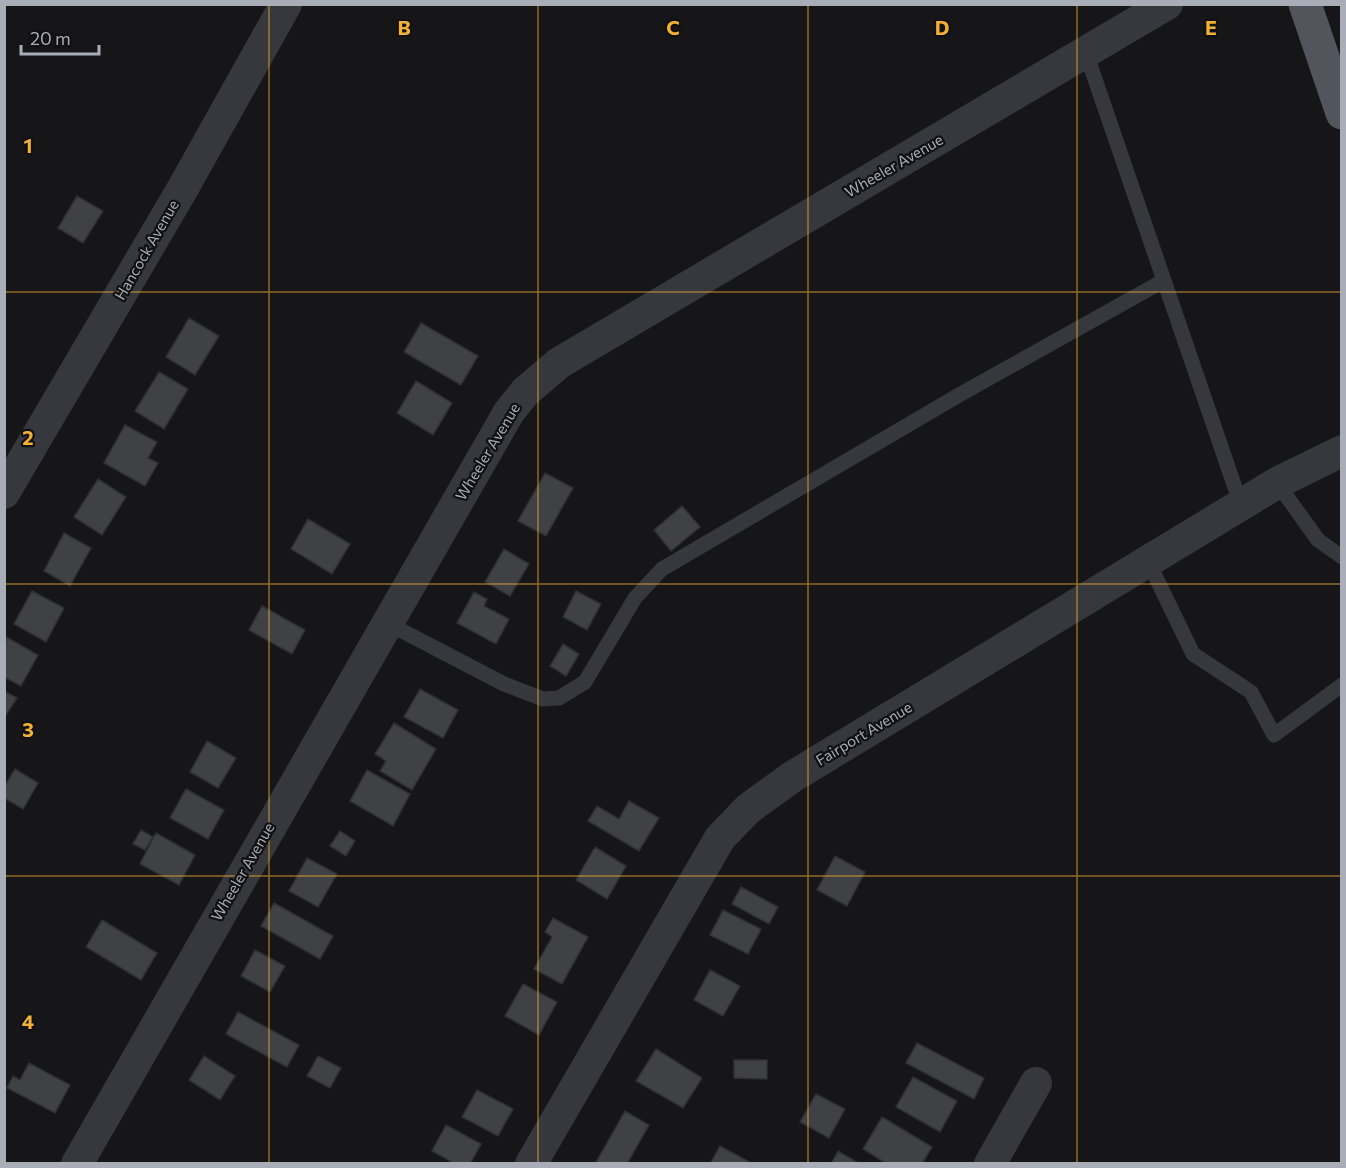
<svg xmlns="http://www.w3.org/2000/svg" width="1346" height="1168" font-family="Commissioner,sans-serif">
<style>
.building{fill:#404145;stroke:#303034;stroke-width:1.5}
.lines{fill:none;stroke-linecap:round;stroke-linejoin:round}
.lane{stroke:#37383d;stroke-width:15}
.street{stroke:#37383d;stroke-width:32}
.primary{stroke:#53555c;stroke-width:33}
.grid{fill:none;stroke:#f2b134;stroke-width:1.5;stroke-opacity:0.55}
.labels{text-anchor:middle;stroke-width:4.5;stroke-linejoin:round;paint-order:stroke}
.street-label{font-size:15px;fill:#a8adb8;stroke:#111113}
.grid-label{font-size:20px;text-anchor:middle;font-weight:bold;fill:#f2b134;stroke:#111113;stroke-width:4.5;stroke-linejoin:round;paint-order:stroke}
</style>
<rect width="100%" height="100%" fill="#161618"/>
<path class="building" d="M77 196 103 211 83 243 58 228Z
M189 318 219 336 195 375 166 357Z
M421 323 478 356 461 385 404 352Z
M159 372 188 389 164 429 135 411Z
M416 381 452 403 433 435 397 413Z
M125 425 157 442 148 458 158 463 145 486 104 463Z
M545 473 573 488 546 536 518 521Z
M98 479 126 497 102 535 74 517Z
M682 506 700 527 671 551 654 530Z
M308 519 350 544 332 574 291 549Z
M64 533 91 548 70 586 44 571Z
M504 549 529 564 510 596 485 582Z
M32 591 64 608 46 642 14 624Z
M576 591 601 604 587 630 563 617Z
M474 592 487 599 484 606 509 619 496 644 457 623Z
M262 606 305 630 292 654 249 630Z
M6 637 38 655 21 686 4 677Z
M563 644 579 654 566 676 550 666Z
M420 689 458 710 443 738 404 717Z
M4 691 17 698 4 718Z
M394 723 436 749 412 790 380 771 386 761 375 754Z
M207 741 236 758 218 788 190 772Z
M15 769 38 783 23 809 4 798V787Z
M367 770 410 794 393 826 350 801Z
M186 789 224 810 208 839 170 818Z
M629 801 659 818 639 851 588 821 597 806 619 819Z
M141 830 153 837 145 850 133 844Z
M340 831 355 841 346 856 330 846Z
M156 833 195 855 179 885 140 864Z
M595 847 626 866 607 899 576 880Z
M835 856 865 872 847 906 817 890Z
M307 858 337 874 318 907 289 891Z
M741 887 778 907 769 924 732 904Z
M274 903 333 936 320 959 261 926Z
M723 910 761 929 748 954 710 935Z
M553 918 588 937 562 984 534 969 552 937 545 932Z
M102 920 157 953 141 980 86 947Z
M255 950 285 966 270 992 241 976Z
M710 970 740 986 723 1016 694 1000Z
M523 984 557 1002 539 1035 505 1016Z
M238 1012 299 1045 287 1067 226 1034Z
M917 1043 984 1078 974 1099 906 1063Z
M656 1049 702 1078 683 1108 636 1081Z
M204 1056 235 1076 220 1100 189 1080Z
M318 1056 341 1068 330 1088 307 1076Z
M734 1060H767V1079L734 1078Z
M29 1063 70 1085 55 1113 7 1088 13 1076 20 1080Z
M913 1077 957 1101 940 1132 896 1107Z
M477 1090 513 1109 498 1136 462 1117Z
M816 1094 845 1109 829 1138 800 1122Z
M625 1111 649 1125 627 1164H595Z
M882 1117 932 1147 922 1164H887L863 1149Z
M446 1125 481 1144 470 1164H455L432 1151Z
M720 1146 748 1161 747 1164H710Z
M838 1151 860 1164H831Z"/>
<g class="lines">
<path class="lane" d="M1086 53 1241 505
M1277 483 1318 540 1342 557
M1148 561 1193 654 1251 692 1274 735 1342 685
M387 623 504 684 543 699 559 698 585 682 635 598 662 569 959 395 1163 281"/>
<path class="street" d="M4 493 183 188 286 4
M77 1164 509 412 525 392 559 363 1167 4
M531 1164 720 838 748 809 792 777 1277 483 1342 451
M990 1164 1036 1083"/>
<path class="primary" d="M1305 4 1342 113"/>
</g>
<path class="grid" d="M269 4V1164M538 4V1164M808 4V1164M1077 4V1164M4 292H1342M4 584H1342M4 876H1342"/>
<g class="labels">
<g class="street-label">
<text transform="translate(894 166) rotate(-30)" y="5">Wheeler Avenue</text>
<text transform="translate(147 250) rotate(-60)" y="5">Hancock Avenue</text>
<text transform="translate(488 452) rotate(-59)" y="5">Wheeler Avenue</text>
<text transform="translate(864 734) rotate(-31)" y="5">Fairport Avenue</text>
<text transform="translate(243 872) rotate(-60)" y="5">Wheeler Avenue</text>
</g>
</g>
<g class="grid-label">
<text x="404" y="35">B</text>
<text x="673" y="35">C</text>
<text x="942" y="35">D</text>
<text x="1211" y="35">E</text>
<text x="28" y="153">1</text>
<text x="28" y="445">2</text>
<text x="28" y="737">3</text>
<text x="28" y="1029">4</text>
</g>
<rect width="1346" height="1168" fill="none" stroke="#a8adb8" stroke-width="12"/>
<path d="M21 45v9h78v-9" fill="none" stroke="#a8adb8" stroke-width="3"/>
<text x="30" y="45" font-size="18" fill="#a8adb8" stroke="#111113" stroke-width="4.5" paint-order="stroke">20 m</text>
</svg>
